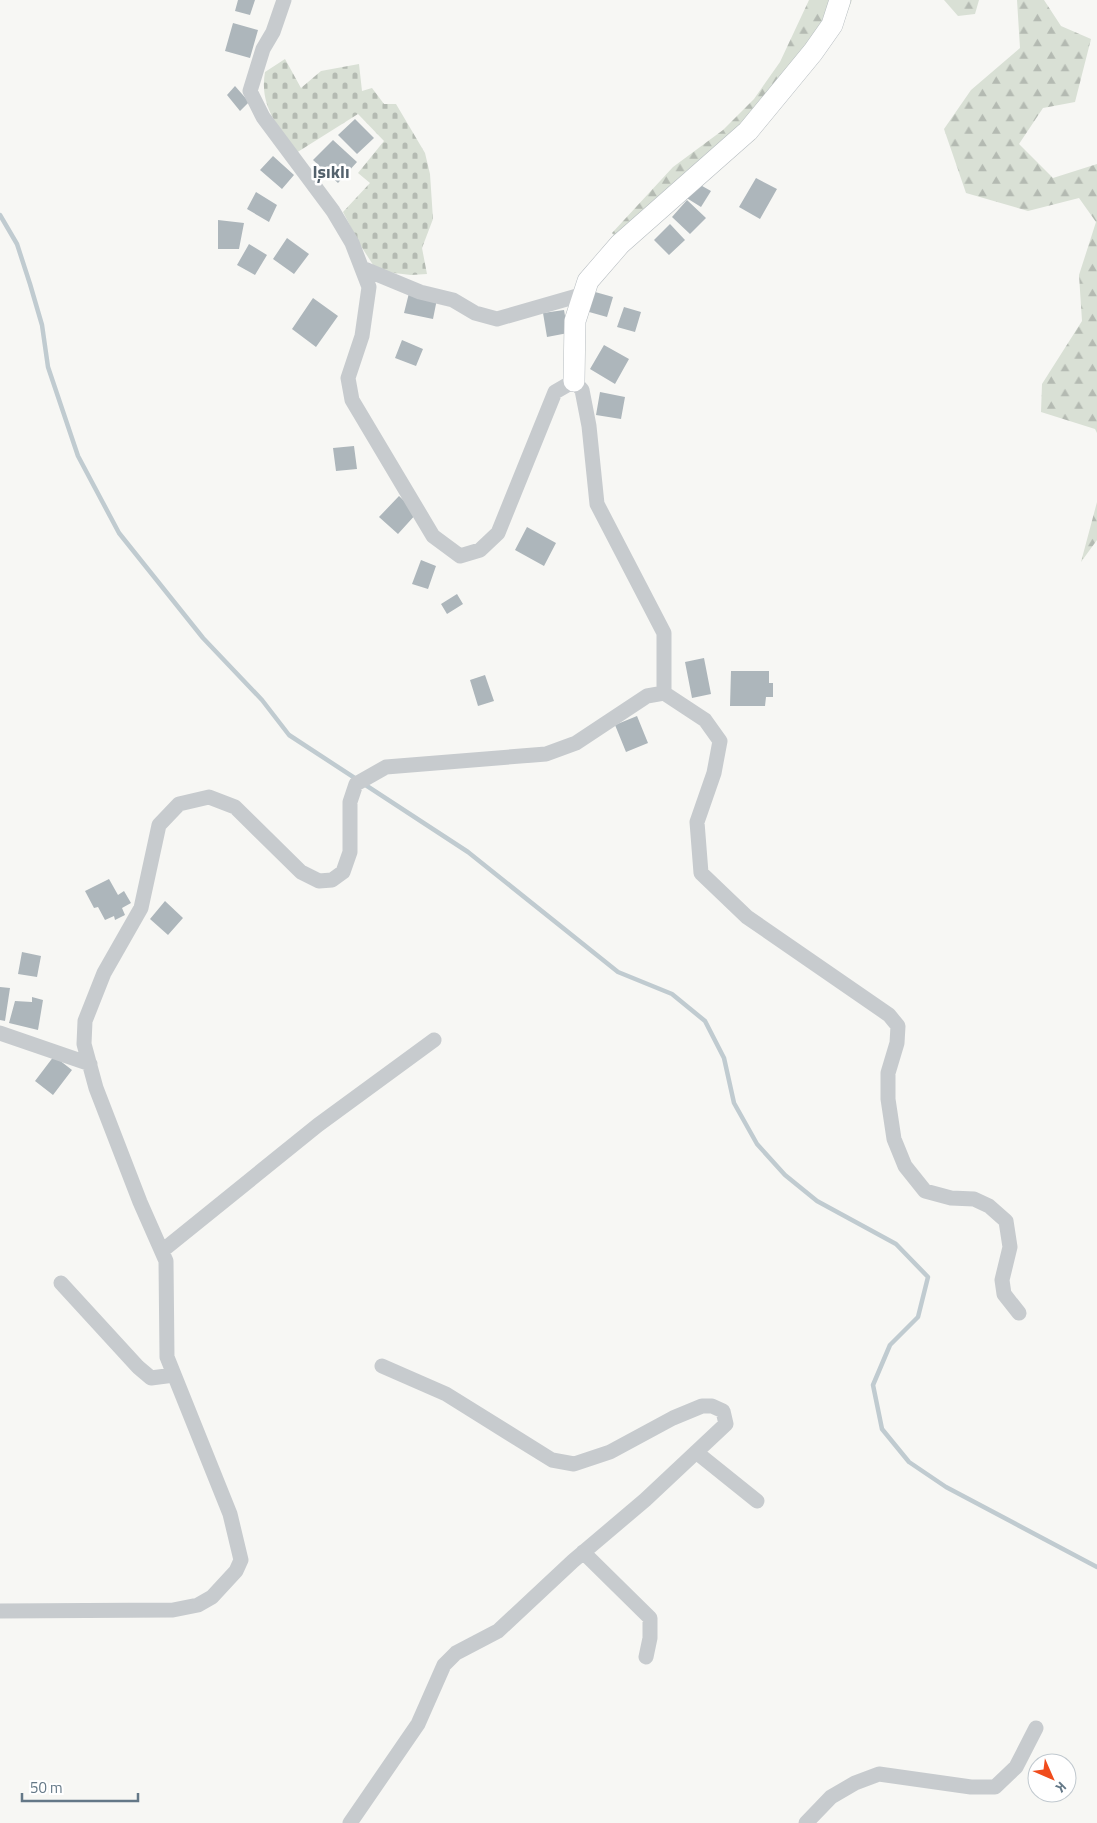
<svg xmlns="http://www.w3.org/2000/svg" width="1097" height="1823" font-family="'Titillium Web',sans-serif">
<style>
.forest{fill:url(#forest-firs)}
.cemetery{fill:url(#cemetery-stones)}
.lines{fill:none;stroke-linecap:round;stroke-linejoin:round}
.stream{stroke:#c0cbd0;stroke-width:4.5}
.building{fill:#adb6bb}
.secondary-casing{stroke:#b7bdc1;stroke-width:22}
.street{stroke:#c7cbce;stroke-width:15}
.secondary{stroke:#fff;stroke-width:21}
.labels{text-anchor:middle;stroke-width:5;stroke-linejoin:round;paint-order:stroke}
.quarter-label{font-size:18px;font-weight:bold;fill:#53616c;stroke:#fff}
</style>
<defs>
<pattern id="forest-firs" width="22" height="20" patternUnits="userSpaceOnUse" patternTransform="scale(1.25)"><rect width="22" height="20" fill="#d9e0d5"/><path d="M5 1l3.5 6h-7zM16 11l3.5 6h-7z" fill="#b4bab2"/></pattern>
<pattern id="cemetery-stones" width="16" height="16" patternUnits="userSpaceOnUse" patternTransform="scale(1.25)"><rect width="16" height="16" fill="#d9e0d5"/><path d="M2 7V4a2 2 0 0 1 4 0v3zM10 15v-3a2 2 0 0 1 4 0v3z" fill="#b4bab2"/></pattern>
</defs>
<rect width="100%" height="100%" fill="#f7f7f4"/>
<path class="forest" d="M809 0H852L840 32 620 244 612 233 673 167 723 130 754 99 780 62Z
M944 0H979L975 14 958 16Z
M1017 0H1044L1061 26 1091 39 1075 102 1043 108 1019 144 1053 178 1097 164V433L1095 429 1041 412 1042 384 1082 321 1079 275 1096 222 1079 198 1028 211 966 193 944 129 971 90 1020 48Z
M1097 502V540L1081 562Z"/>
<path class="cemetery" d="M285 59 301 88 321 71 359 64 362 91 372 88 384 104H396L425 153 430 174 433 219 422 248 427 274 411 275 377 271 359 243 343 212 370 183 358 173 384 141 358 114 296 153C278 126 259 106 265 72Z"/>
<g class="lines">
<path class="stream" d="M0 215 17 244 30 284 42 325 48 367 78 456 119 533 203 638 262 700 289 735 468 852 618 972 672 994 705 1021 724 1058 734 1103 757 1144 785 1175 817 1201 896 1244 928 1277 918 1317 890 1345 873 1385 882 1429 909 1462 946 1487 1097 1567"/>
</g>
<path class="building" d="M238 0H255L250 15 235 11Z
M233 23 258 30 250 58 225 51Z
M235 86 249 102 240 111 227 95Z
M355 119 374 138 357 154 338 135Z
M333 140 357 162 338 183 313 160Z
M273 156 294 175 282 189 260 170Z
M756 178 777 189 760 219 739 207Z
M695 182 711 191 701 207 685 197Z
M256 192 277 205 269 222 247 209Z
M687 200 706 218 690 234 672 217Z
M218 220 244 223 239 249H218Z
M670 224 685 240 669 255 654 240Z
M287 238 309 254 294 274 273 259Z
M249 244 267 255 255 275 237 265Z
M588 290 613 297 607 317 582 310Z
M409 293 437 299 433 319 404 313Z
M313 298 338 316 316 347 292 329Z
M624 307 641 312 635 332 617 327Z
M564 310 568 333 547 337 543 313Z
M402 340 423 349 416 366 395 358Z
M604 345 629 359 615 384 590 369Z
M600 392 625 397 621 419 596 415Z
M354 446 357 469 336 471 333 448Z
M399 496 417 513 398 534 379 517Z
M527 527 556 543 544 566 515 550Z
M421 560 436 566 428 589 412 584Z
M457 594 463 604 447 614 441 604Z
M704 658 711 694 692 698 685 662Z
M731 671H769V683H773V697H766L765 706H730Z
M485 675 494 701 478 706 470 680Z
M637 716 648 743 626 752 615 725Z
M109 879 118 895 124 891 131 903 122 908 125 915 115 920 114 916 105 920 98 907 94 908 85 891Z
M165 901 183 918 168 935 150 919Z
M22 952 41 956 37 977 18 974Z
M0 987 10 988 5 1021 0 1020Z
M32 997 43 1000 38 1030 9 1023 15 1001 32 1002Z
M54 1056 72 1070 53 1095 35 1081Z"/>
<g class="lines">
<g class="secondary-casing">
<path id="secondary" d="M574 381 575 321 588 281 620 244 748 131 813 52 832 25 840 0"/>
</g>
<path class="street" d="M284 0 273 32 263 49 250 91 263 117 333 211 352 243 369 287 362 336 348 378 352 400 433 536 460 556 480 550 498 533 555 392 574 381 582 390 589 426 597 504 664 633V693
M362 268 420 292 453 300 475 313 497 319 584 294
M0 1033 90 1064
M162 1251 318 1125 434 1040
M61 1283 138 1367 151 1378 174 1375
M696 1452 757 1501
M583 1552 650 1618V1638L646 1657
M0 1611 173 1610 198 1605 212 1597 236 1571 241 1560 230 1514 167 1357 166 1261 140 1202 96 1088 84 1044 85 1021 104 973 141 908 159 825 179 804 209 797 235 807 301 872 319 881 332 880 343 872 350 852V802L356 784 386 767 546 754 576 743 647 696 664 693 705 720 720 741 714 773 697 822 701 873 747 917 889 1015 898 1026 897 1043 888 1073V1099L894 1139 905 1166 925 1191 951 1198 974 1199 989 1206 1006 1221 1010 1247 1002 1280 1004 1294 1019 1313
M350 1823 418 1724 444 1665 456 1653 498 1631 573 1561 645 1500 726 1424 723 1411 712 1406H702L673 1418 610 1452 574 1464 552 1460 446 1394 382 1366
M806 1823 831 1797 855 1783 879 1774 971 1787H995L1016 1767 1036 1728"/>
<use href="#secondary" class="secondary"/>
</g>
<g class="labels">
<g class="quarter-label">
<text x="331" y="178">Işıklı</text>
</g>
</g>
<g transform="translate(1052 1778) rotate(135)"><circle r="24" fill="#ffffff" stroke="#c1c9cf"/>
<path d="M0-4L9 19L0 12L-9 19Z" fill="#f04c1c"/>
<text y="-8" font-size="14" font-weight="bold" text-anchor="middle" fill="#647887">K</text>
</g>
<path d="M22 1793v8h116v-8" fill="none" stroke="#647887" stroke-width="2.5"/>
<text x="30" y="1793" font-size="15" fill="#647887" stroke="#ffffff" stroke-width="4" paint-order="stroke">50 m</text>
</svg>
